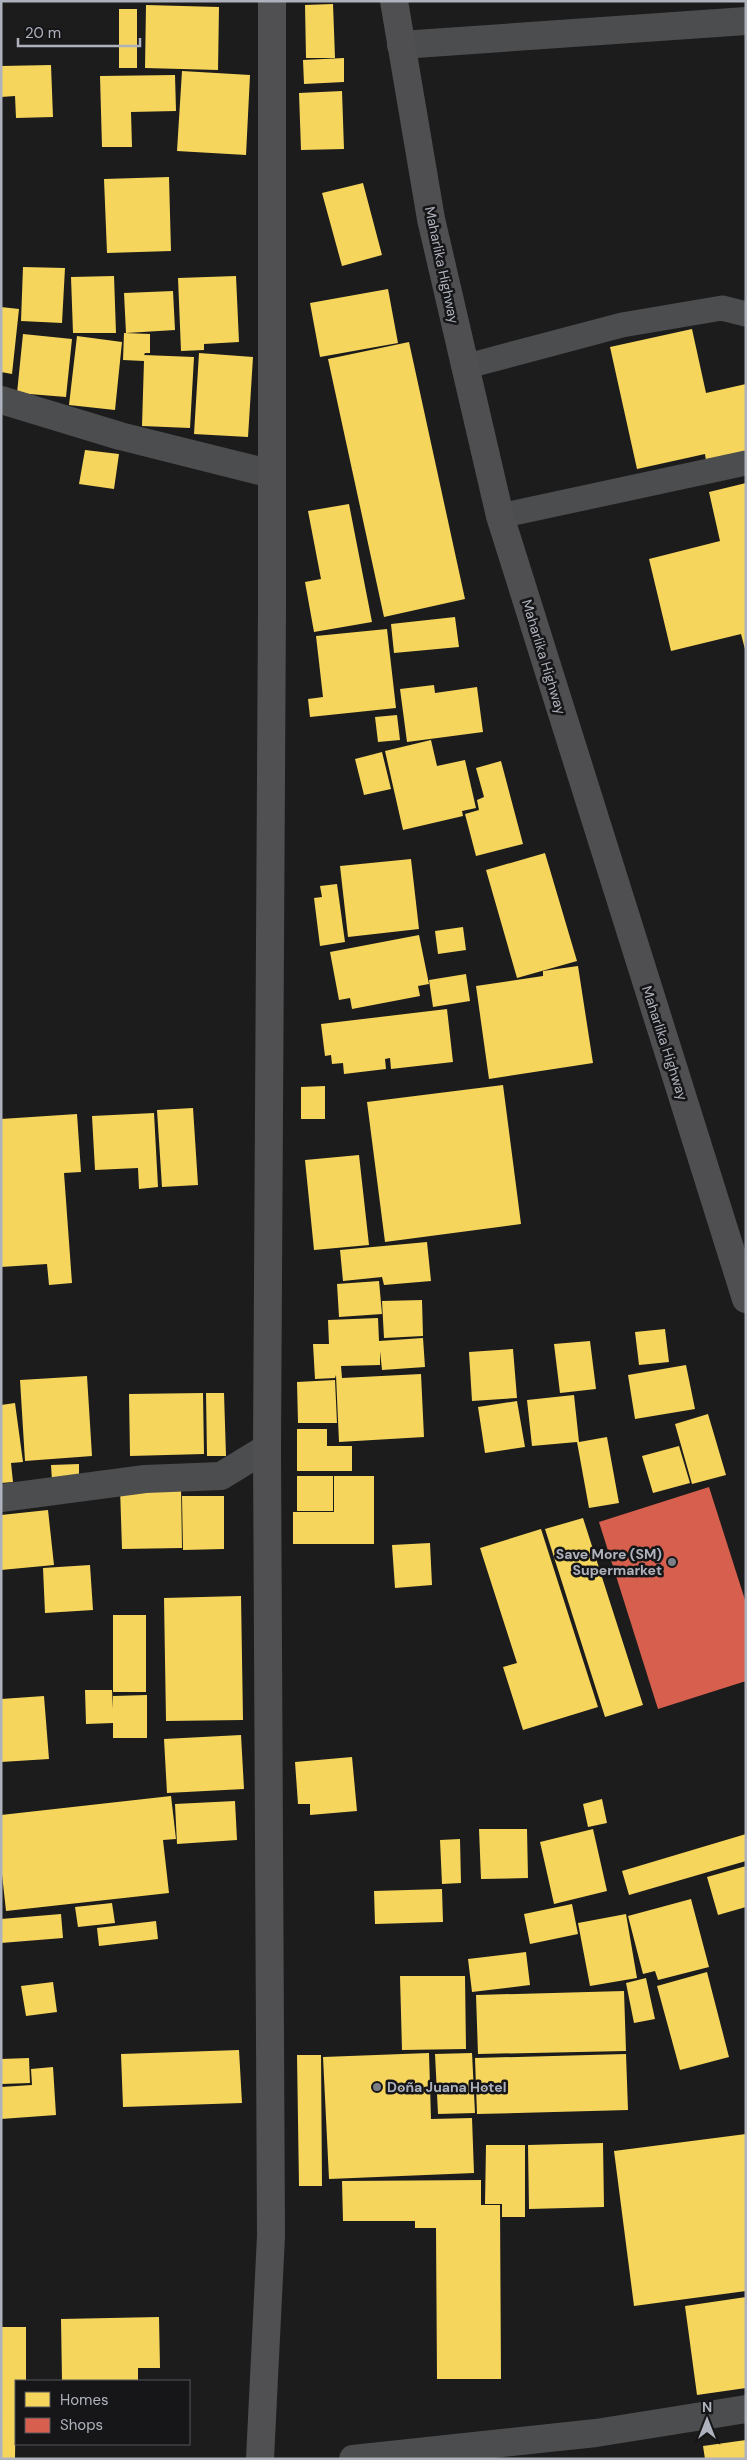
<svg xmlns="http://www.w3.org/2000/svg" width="747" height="2460" font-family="'DM Sans',sans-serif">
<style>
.homes{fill:#f6d55c}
.shops{fill:#d6604d}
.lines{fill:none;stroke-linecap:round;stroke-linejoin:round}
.lane{stroke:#4c4d4f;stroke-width:25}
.street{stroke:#4c4d4f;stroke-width:28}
.secondary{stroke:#505053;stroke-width:28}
.primary{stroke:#4f4f52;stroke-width:28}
.poi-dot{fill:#7b7e84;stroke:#161618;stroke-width:2}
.labels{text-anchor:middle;stroke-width:5;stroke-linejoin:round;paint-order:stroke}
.street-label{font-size:14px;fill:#aeb2bc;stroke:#161618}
.poi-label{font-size:14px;font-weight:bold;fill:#aeb2bc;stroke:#161618;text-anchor:end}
</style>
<rect width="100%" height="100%" fill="#1c1c1c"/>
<path class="homes" d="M333 4 335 58H306L305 5Z
M146 5 219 7 218 70 145 68Z
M119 9H137V68H119Z
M344 58V82L304 84 303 60Z
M51 65 53 117 16 118 15 96 1 97V66Z
M182 71 250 75 246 155 177 151Z
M175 75 176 111 131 112 132 147H102L100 76Z
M342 91 344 149 301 150 299 93Z
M169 177 171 251 107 253 104 179Z
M363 183 382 255 342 266 322 193Z
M23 267 65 268 62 323 21 321Z
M114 276 116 333H73L71 277Z
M236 276 239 342 204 344V350L181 351 178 278Z
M388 289 398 343 320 357 310 303Z
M173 291 175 330 126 333 124 293Z
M1 307 19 309 12 374 1 372Z
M692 329 706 393 746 384V452L706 461 705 454 637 469 610 347Z
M124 333 150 334V353H145L144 355 194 357 190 428 142 426 144 361 123 360Z
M23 334 72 339 66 397 17 393Z
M77 336 122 342 115 410 69 405Z
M409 342 465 599 384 617 328 359Z
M199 353 253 357 248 437 194 434Z
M85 450 119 454 114 489 79 484Z
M746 483V653L741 634 671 651 649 559 720 541 709 492Z
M349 504 372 622 314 632 305 582 321 579 308 511Z
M455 617 459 647 394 653 391 624Z
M387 629 396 708 310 717 308 699 323 697 316 636Z
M434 685 435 693 477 687 483 732 407 742 400 689Z
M397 715 400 740 378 742 375 717Z
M431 740 437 766 465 760 476 808 462 811 463 816 403 830 385 751Z
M382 752 391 789 364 795 355 759Z
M501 761 523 844 476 856 465 814 479 810 477 800 484 797 476 768Z
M545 853 577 961 517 978 486 870Z
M411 859 419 929 348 937 340 866Z
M337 884 345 942 320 946 314 898 322 897 320 886Z
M463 927 466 950 438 954 435 931Z
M419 935 429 984 418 986 420 996 352 1009 350 998 339 1000 330 952Z
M578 966 593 1063 489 1079 476 986 543 976V971Z
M466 974 470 1001 433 1007 429 980Z
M447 1009 453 1062 391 1069 390 1058 385 1059 386 1069 344 1074 343 1063 332 1064 331 1055 325 1056 321 1024Z
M503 1085 521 1224 385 1242 367 1102Z
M325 1086V1119H301V1087Z
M193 1108 198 1185 162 1187 157 1110Z
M154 1113 158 1187 139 1189 138 1168 95 1170 92 1116Z
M77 1114 81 1172 64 1173 72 1283 49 1285 47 1264 1 1267V1119Z
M359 1155 369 1245 314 1250 305 1160Z
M427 1242 431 1281 384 1285 382 1277 343 1281 340 1250Z
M379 1281 382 1314 339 1317 337 1284Z
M422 1300 423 1336 384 1338 382 1301Z
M378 1318 379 1341 423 1338 425 1367 382 1370 380 1351V1365L341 1366 342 1378 421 1374 424 1437 339 1442 336 1375 335 1378 315 1379 313 1344H329L328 1320Z
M665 1329 669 1362 639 1365 635 1332Z
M590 1341 596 1389 560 1393 554 1344Z
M513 1349 517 1398 472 1401 469 1352Z
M686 1365 695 1409 635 1419 628 1375Z
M87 1376 92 1456 25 1461 20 1380Z
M335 1380 337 1423H298L297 1382Z
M203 1393 204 1454 130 1456 129 1394Z
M206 1393H224L226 1456H207Z
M574 1395 579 1442 607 1437 619 1503 589 1508 577 1442 532 1446 527 1400Z
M517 1401 525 1447 485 1453 478 1407Z
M15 1403 23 1462 11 1463 13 1482 1 1483V1405Z
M708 1414 726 1475 692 1484 675 1424Z
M297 1429H327V1446H352V1471H297Z
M679 1446 690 1483 653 1493 642 1456Z
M79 1464V1480L52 1481 51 1465Z
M297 1476H333V1511H297Z
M334 1476H374V1544H293V1512H334Z
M181 1486 182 1548 122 1549 120 1488Z
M182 1496H224V1549L183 1550Z
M48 1510 54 1565 1 1570V1515Z
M583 1518 643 1705 605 1717 545 1529Z
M541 1529 598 1707 523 1730 503 1667 517 1663 480 1548Z
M430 1543 432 1585 395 1588 392 1545Z
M90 1565 93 1610 45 1613 43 1568Z
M241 1596 243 1720 166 1721 164 1598Z
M113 1615H146V1692H113Z
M85 1690H112L113 1709V1696L147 1695V1738H113V1723L86 1724Z
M44 1696 49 1759 1 1762V1699Z
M241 1735 244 1789 167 1793 164 1739Z
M352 1757 357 1811 310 1815V1804H298L295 1762Z
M171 1796 176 1839 163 1840 169 1893 6 1911 1 1865V1815Z
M602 1799 607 1823 588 1827 583 1804Z
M235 1801 237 1840 177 1844 175 1804Z
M479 1829H527L528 1878 481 1879Z
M593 1829 607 1891 554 1904 540 1842Z
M746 1834V1861L629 1895 622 1871Z
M460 1839 461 1883 442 1884 440 1840Z
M746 1866V1907L718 1915 707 1877Z
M442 1889 443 1922 375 1924 374 1891Z
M691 1899 709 1967 658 1980 655 1971 643 1974 628 1916Z
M112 1903 115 1923 78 1927 75 1907Z
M572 1904 578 1934 530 1944 524 1914Z
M61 1914 63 1938 1 1943V1919Z
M626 1914 637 1978 590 1986 578 1923Z
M156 1921 158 1939 99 1946 97 1928Z
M526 1952 530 1985 472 1992 468 1959Z
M707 1972 729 2057 680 2070 657 1986Z
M400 1976H465L466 2049 402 2050Z
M646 1978 655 2019 634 2023 626 1983Z
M53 1982 57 2012 26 2016 21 1986Z
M624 1991 626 2051 478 2054 476 1995Z
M239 2050 242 2103 123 2107 121 2054Z
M429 2053 431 2119 472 2118 474 2173 329 2179 323 2057Z
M472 2053 475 2113 438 2114 435 2054Z
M626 2054 628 2110 477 2114 475 2058Z
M297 2055H321L322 2186H299Z
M29 2058 30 2083 1 2084V2059Z
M53 2067 56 2115 1 2119V2087L32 2085 31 2069Z
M746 2134V2291L634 2306 614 2151Z
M603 2143 604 2207 529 2209 528 2145Z
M486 2145H525V2217H502V2204H485Z
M481 2180V2205H500L501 2379H437L436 2228H415V2221H343L342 2181Z
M746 2297V2388L697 2395 685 2306Z
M159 2317 160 2368H138V2381H62L61 2319Z
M1 2327H26V2381H16L15 2459H1Z
M746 2440V2459H705L703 2446Z"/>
<path class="shops" d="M709 1487 746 1603V1681L658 1709 599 1522Z"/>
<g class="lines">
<path class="lane" d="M464 367 622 325 722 308 746 314
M500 516 746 463"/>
<path class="street" d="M401 45 746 21
M1 400 120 436 272 474
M1 1498 145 1479 221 1476 267 1448
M353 2459 596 2433 746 2409"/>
<path class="secondary" d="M260 2459 271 2236 267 1448 272 608V1"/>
<path class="primary" d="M394 1 431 219 500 516 746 1299"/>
</g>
<g class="poi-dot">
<circle cx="672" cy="1562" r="5"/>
<circle cx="377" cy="2087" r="5"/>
</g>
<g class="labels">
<g class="street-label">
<text transform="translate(442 265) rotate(78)" y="5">Maharlika Highway</text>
<text transform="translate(544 657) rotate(73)" y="5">Maharlika Highway</text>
<text transform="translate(665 1043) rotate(72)" y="5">Maharlika Highway</text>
</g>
<g class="poi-label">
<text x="662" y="1559">Save More (SM)<tspan x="662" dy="16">Supermarket</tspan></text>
<text x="387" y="2092" text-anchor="start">Doña Juana Hotel</text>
</g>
</g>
<rect width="747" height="2460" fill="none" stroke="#aeb2bc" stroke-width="5"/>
<rect x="15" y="2380" width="175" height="65" fill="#161618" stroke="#53545a"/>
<rect x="25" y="2392" width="25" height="15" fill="#f6d55c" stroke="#53545a"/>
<text x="60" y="2405" font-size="15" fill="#aeb2bc">Homes</text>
<rect x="25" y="2418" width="25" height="15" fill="#d6604d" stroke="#53545a"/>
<text x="60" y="2430" font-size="15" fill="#aeb2bc">Shops</text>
<g transform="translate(707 2420)" stroke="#161618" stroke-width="4" paint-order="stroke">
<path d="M0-4L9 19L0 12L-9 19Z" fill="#aeb2bc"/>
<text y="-8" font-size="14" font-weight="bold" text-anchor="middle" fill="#aeb2bc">N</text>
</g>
<path d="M18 38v8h122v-8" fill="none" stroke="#aeb2bc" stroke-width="2.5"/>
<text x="25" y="38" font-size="15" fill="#aeb2bc" stroke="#161618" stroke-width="4" paint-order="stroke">20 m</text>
</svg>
